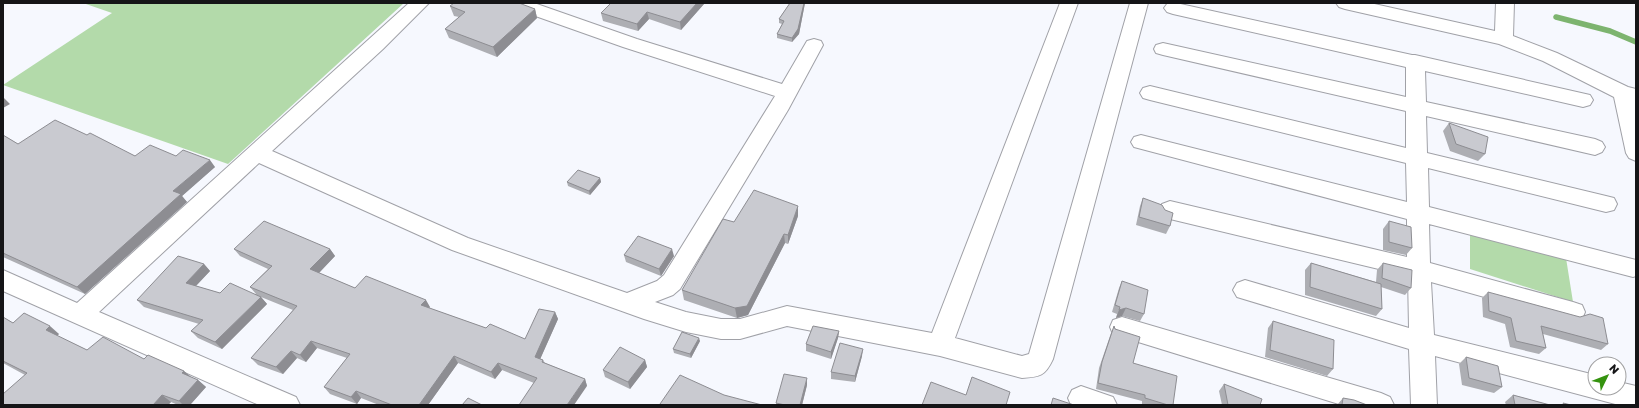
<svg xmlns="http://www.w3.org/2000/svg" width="1639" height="408" font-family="'Golos Text',sans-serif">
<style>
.green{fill:#b3daaa}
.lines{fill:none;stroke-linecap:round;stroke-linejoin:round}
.stream{stroke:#7db46f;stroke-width:5.5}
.minor-casing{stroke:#a0a1a7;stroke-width:2}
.minor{fill:#fff;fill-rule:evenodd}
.wall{fill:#adaeb3}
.shaded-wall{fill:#8d8d92}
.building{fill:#c9cad0;stroke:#8d8d92}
</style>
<rect width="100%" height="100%" fill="#f6f8fe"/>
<path class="green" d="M83 3H404L228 164 3 85 112 13Z
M1470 229 1566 258 1573 302 1470 269Z"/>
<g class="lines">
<path class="stream" d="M1556 17 1610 31 1636 42"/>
<g class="minor-casing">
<path id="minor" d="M409 3H429L383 49 272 151 468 238 627 293 657 281 664 275 775 96 623 47 510 7 507 3H534L637 39 782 84 807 41 814 39 821 41 823 45 788 110 680 289 673 295 655 302 686 312 721 319H740L787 306 932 333 1060 3H1078L955 338 1022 356 1029 354 1130 3H1148L1053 359C1045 376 1040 377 1022 378L940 356 787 326 740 339H721L686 332 644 319 452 250 259 163 99 312 296 397 300 405H259L3 291V270L77 303Z
M1176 3 1412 55H1415L1590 95 1593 100 1590 105 1583 107 1425 71 1426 102 1595 139 1602 142 1605 147 1602 152 1595 155 1426 116 1427 153 1606 196 1614 198 1617 204 1614 210 1606 212 1428 168 1429 207 1636 260V276L1633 277 1429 224 1430 263 1573 302 1582 305 1585 312 1582 319 1573 322 1431 282 1434 335 1595 375V388H1619V382L1636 386V405H1619L1435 356 1437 405H1411L1409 349 1237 297 1233 290 1237 283 1245 280 1409 328 1408 276 1170 219 1162 216 1159 210 1162 204 1170 201 1407 257V219L1134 147 1131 142 1134 137 1141 135 1407 202 1406 163 1150 100 1143 98 1140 93 1143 88 1150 86 1406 148V111L1163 55 1156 53 1154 49 1156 45 1163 43 1406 97V67L1173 14 1167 12 1164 8 1167 4Z
M1336 3H1370L1495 31 1496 3H1514L1513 36 1557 53 1628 87 1636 89V161L1629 158 1626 153 1614 97 1543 61 1499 44 1345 9 1339 7Z
M1122 317 1381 393 1390 397 1394 405H1342L1122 337 1113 334 1110 327 1113 320Z
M1081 386 1113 397 1117 405H1071L1068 398 1072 390Z"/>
</g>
<use href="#minor" class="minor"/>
</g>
<path class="wall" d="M611 3H704V4L681 30 649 19 638 31 603 21 601 13Z
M790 3H805L799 34 792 42 777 38V34L782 24 779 23V19Z
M450 6 535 9 537 18 497 57 449 38 445 29 459 17 454 16Z
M1449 123 1485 154 1478 161 1450 151 1443 131Z
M3 135 18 144 87 135 135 156H176L215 167 182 196 187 202 85 294 3 257Z
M600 178 601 182 590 195 568 186 567 182Z
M1143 198 1170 226 1166 234 1136 225 1140 206Z
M798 216 788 244 785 243 748 315 737 318 684 300 682 290 734 222Z
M1389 221 1412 248 1406 255 1383 250V229Z
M234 249H330L335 256 319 273 355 288 430 307 429 308 486 328 525 339 555 312 558 319 540 359 543 360 545 363 585 379 587 386 534 383 502 370 495 379 458 363 428 405H379L361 398 357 404 330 394 324 387 347 358 317 348 306 362 297 358 283 374 258 365 251 358 293 310 261 297 267 304 222 349 198 338 191 331 199 324 144 307 137 300 204 264 210 271 196 286 220 293 256 294 250 287 268 269 240 256Z
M624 255 674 256 661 276 626 262Z
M1311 263 1376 282 1377 270 1383 263 1411 288 1405 295 1381 287 1382 309 1376 316 1305 295V270Z
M1122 281 1144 314 1140 321 1122 316 1116 318 1117 314 1112 312 1119 288Z
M1488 292 1608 344 1601 350 1543 334 1546 348 1539 354 1510 347 1505 324 1483 317 1482 298Z
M3 317 13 323 59 334 57 336 87 350 144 359 184 371 191 377 198 380 206 387 190 405H178L171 402 168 405H3L25 375 3 363Z
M1273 321 1333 369 1327 376 1265 357 1268 328Z
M1114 326 1133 363 1173 405H1146L1142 404V401L1096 389 1099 368 1111 333Z
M839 331 838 338 831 359 806 351V344Z
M700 341 691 358 674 353 673 349Z
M862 356 855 382 831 379V372Z
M1466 357 1502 387 1494 393 1462 385 1459 364Z
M645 360 647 367 630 389 605 377 603 370Z
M1224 384 1260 405H1222L1219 391Z
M807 385 802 405H776V403Z
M1513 395 1550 405H1506L1505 402Z
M1343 398 1367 405H1337Z"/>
<path class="shaded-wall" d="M697 3H704V4L681 30 680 22Z
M804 3H805L799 34 792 42V38Z
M535 9 537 18 497 57 493 47Z
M647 12 649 19 638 31 637 24Z
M3 97 10 104 3 108Z
M210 160 215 167 182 196 187 202 85 294 77 287 173 191Z
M600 178 601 182 590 195 589 191Z
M798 206V216L788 244V235Z
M784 234 785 243 748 315 737 318 735 308Z
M330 249 335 256 316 276 310 269Z
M672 249 674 256 661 276 659 269Z
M204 264 210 271 192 290 186 283Z
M261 297 267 304 222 349 215 342Z
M426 300 430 307 425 313 421 305Z
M1126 308 1122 316 1116 318 1119 310Z
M555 312 558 319 538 364 535 357Z
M50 326 59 334 55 337 46 330Z
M839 331 838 338 831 359V352Z
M699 338 700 341 691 358 690 354Z
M311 341 317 348 306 362 300 355Z
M863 349 862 356 855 382V376Z
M291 351 297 358 283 374 276 367Z
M454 356 458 363 428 405H419Z
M645 360 647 367 630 389 628 382Z
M498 363 502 370 495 379 491 372Z
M184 371 192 378 182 373Z
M807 378V385L802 405H800Z
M585 379 587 386 574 405H567Z
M198 380 206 387 190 405H183L179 401Z
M356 391 361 398 357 404 351 397Z
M162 395 171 402 168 405H153Z"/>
<path class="building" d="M454 3H519L535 9 493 47 445 29 465 12 450 6Z
M611 3H697L680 22 647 12 637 24 601 13Z
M790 3H804L798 29 792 38 777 34 784 21 779 19Z
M55 120 87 135 90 133 135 156 150 145 176 156 183 150 210 160 173 191 181 194 77 287 3 253V135L18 144Z
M1449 123 1488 137 1485 154 1456 144Z
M578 170 600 178 589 191 567 182Z
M754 190 798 206 788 235 784 234 747 306 735 308 682 290 723 219 734 222Z
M1143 198 1162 205 1165 210 1173 213 1170 226 1139 217Z
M264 221 330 249 310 269 355 288 366 276 426 300 421 305 486 328 490 324 525 339 539 309 555 312 535 357 543 360 542 362 585 379 567 405H519L537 378 498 363 491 372 454 356 419 405H392L356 391 351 397 324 387 350 354 311 341 300 355 291 351 276 367 251 358 297 306 250 287 272 266 234 249Z
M1389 221 1411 227 1412 248 1389 242Z
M638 236 672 249 659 269 624 255Z
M178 256 204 264 186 283 220 293 230 283 261 297 215 342 191 331 203 320 137 300Z
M1311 263 1381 284 1382 309 1310 287Z
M1383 263 1412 270 1411 288 1382 278Z
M1122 281 1148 290 1144 314 1126 308 1119 310 1120 307 1115 305Z
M1488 292 1580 317 1590 314 1603 318 1608 344 1541 326 1546 348 1516 341 1511 318 1489 311Z
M24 313 50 326 46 330 87 350 103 337 144 359 148 355 184 371 182 373 198 380 179 401 162 395 153 405H3V394L27 373 3 361V317L13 323Z
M1273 321 1334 340 1333 369 1270 350Z
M813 326 839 331 831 352 806 344Z
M1114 326 1115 329 1140 337 1133 363 1177 376 1173 405H1168L1145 398V395L1098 383 1102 362Z
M682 332 699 338 690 354 673 349Z
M840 343 863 349 855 376 831 372Z
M620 347 645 360 628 382 603 370Z
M1466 357 1498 366 1502 387 1469 378Z
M784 374 807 378 800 405H785L776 403Z
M680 375 724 395 762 405H662L660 404Z
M972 377 1010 392 1006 405H922L931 382 966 395Z
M1224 384 1262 399 1260 405H1228Z
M1513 395 1550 405H1515Z
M468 398 482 405H462Z
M1053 398 1074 405H1051Z
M1343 398 1354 400 1367 405H1342Z
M1563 403 1571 405H1564Z"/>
<rect width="1639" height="408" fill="none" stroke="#151517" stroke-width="8"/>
<g transform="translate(1607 376) rotate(47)"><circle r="19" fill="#ffffff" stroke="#a1a1a2"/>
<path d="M0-3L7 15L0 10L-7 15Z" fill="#35930f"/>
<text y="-6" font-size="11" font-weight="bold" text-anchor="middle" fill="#151517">N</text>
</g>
</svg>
